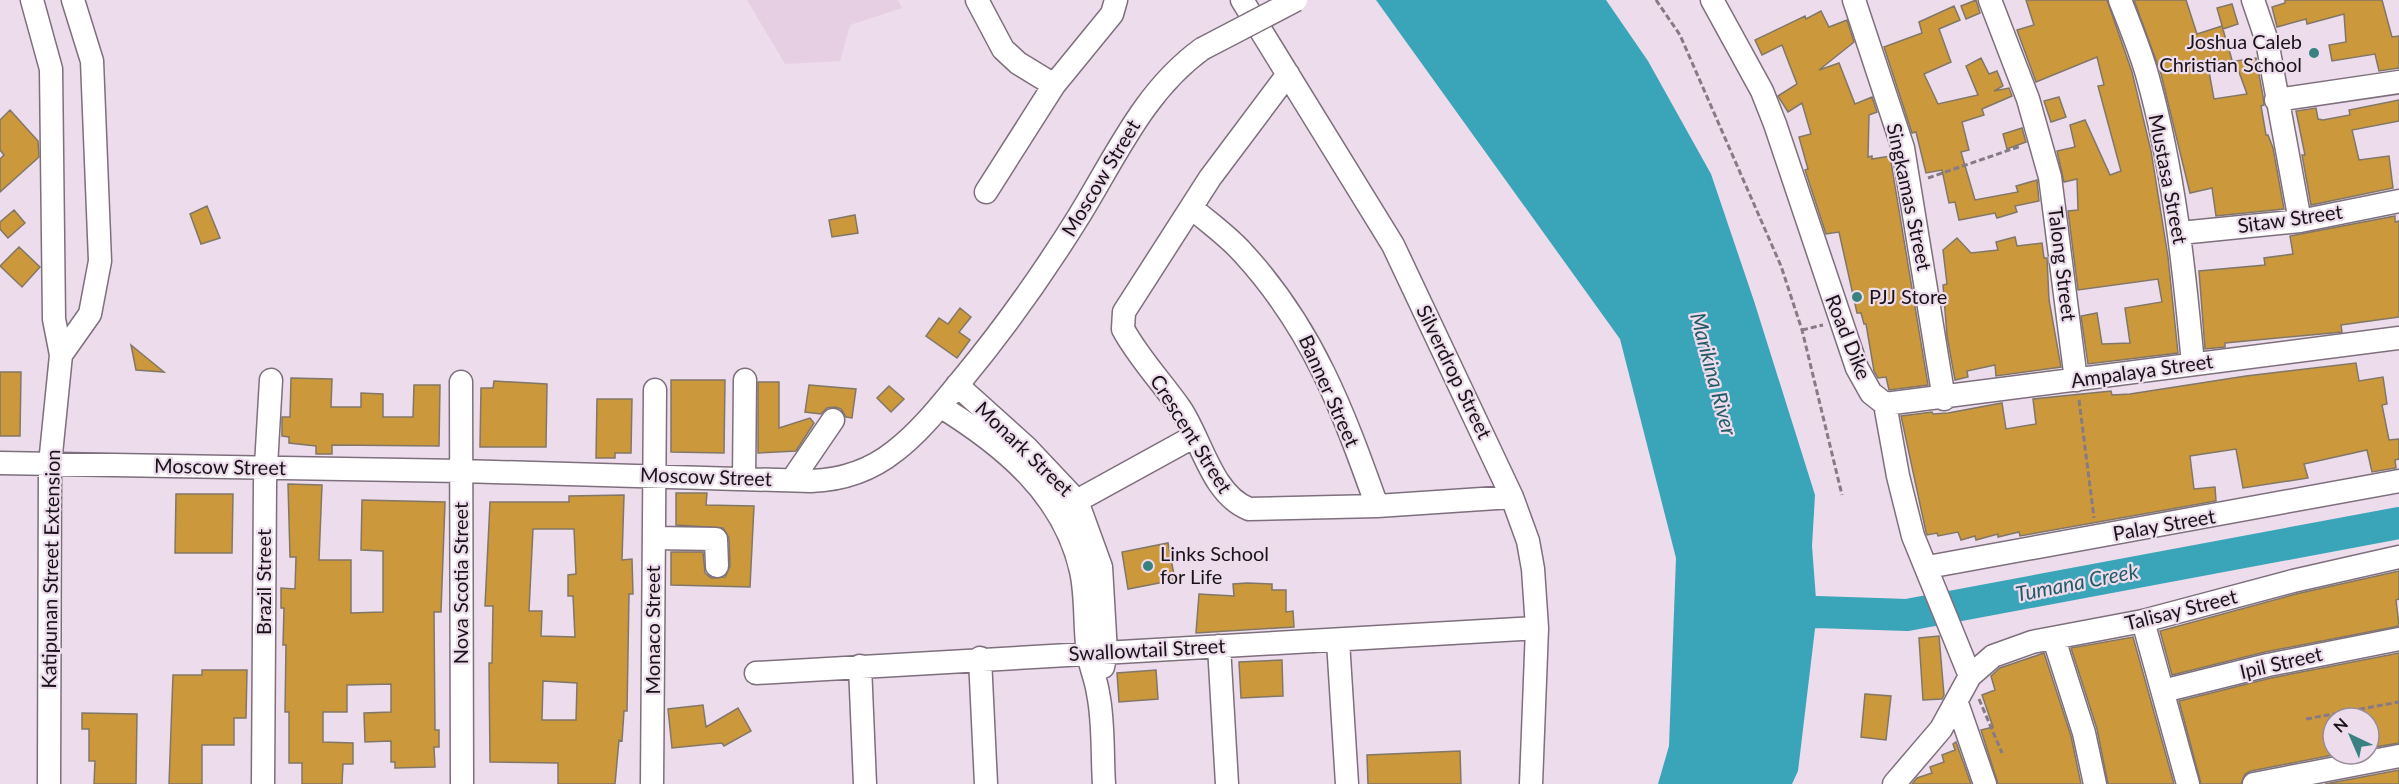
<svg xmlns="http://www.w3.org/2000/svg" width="2399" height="784" font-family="Lato,sans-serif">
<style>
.built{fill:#e6cfe3}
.water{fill:#3aa4b9}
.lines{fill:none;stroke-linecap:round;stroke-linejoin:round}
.river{stroke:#3aa4b9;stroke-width:32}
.building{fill:#cc983c;stroke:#817767;stroke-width:1.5;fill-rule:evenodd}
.minor-casing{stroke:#7e6f7d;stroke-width:25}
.path{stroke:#867b85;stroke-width:3;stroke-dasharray:6 3;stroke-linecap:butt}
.minor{stroke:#fff;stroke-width:22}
.minor-bridge-casing{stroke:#7e6f7d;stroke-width:25;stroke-linecap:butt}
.minor-bridge{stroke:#fff;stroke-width:22}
.poi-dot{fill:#398281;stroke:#eddceb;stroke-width:2}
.labels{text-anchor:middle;stroke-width:4.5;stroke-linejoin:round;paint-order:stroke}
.poi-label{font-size:20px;fill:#191318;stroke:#eddceb;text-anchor:start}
.street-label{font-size:20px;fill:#191318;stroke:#eddceb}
.water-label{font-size:21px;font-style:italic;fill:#225b67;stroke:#eddceb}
</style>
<rect width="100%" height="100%" fill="#eddceb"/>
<path class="built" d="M747 0H898L902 8 850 25 840 61 785 64Z"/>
<path class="water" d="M1376 0H1606L1648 61 1711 174 1754 301 1815 495 1812 546 1817 612 1798 771 1792 784H1658L1669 746 1676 558 1620 339Z"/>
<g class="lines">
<path class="river" d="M1776 618 1817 612 1907 615 2399 523"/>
</g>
<path class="building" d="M1976 0 1980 13 1966 19 1961 6Z
M2026 0H2107L2132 72 2151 151 2168 257 2178 353 2088 364 2081 316 2097 313 2102 344 2130 343 2125 308 2162 302 2158 279 2078 290 2068 211 2078 210 2077 179 2064 182 2057 151 2075 147 2070 125 2085 120 2110 175 2121 171 2098 86 2104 85 2097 57 2036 82 2017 30 2034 25Z
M2134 0H2186L2197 34 2222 26 2232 60 2208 66 2214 99 2247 94 2235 61 2256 58 2263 96 2264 105 2261 106 2266 135H2268L2273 148 2284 209 2216 216 2212 188 2190 193 2161 74Z
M2285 0H2382L2392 37 2399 36V68L2379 71 2375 54 2332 61 2329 45 2346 42 2344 14 2307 24 2306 19 2277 27 2272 7 2285 3Z
M2232 4 2238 24 2223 29 2217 8Z
M1954 6 1960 20 1939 29 1951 62 1924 74 1938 104 1978 95 1966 66 1981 58 1989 74 1997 71 2003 86 1994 91 2009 88 2012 96 1982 109 1984 115 1962 122 1969 150 1961 152 1975 200 2018 192 2016 186 2037 180 2039 201 2015 206 2017 212 1997 218 1995 213 1959 220 1955 202 1949 203 1942 170 1926 173 1916 132 1912 133 1884 47 1922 33 1919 22Z
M1821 11 1829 27 1847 20 1854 42 1819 70 1839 63 1855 104 1872 97 1877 112 1869 115 1868 157 1872 156V159L1890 156 1928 385 1889 390 1886 377 1878 378 1874 371 1866 324H1864L1861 313H1857L1839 232 1826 234 1805 170 1808 169 1799 137 1811 134 1802 103 1788 112 1778 96 1797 84 1782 45 1762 55 1755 40 1805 16 1806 19Z
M2059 97 2066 117 2051 122 2044 101Z
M2399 100V121L2352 130 2359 160 2389 156 2393 188 2311 205 2302 155H2305L2296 111 2316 108 2318 119 2323 120 2350 115 2349 110Z
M10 110 38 141 39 157 0 192V159L4 155 0 150V120Z
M2022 128 2026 142 2007 149 2003 134Z
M207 206 220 238 201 244 190 214Z
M14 210 25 223 8 238 0 229V222Z
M855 215 858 233 832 237 829 220Z
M2395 216V222L2399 221V317L2341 325 2342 332 2225 343V347L2205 349 2199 271 2265 265 2264 258 2293 254 2290 236Z
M2015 237 2017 246 2042 243 2044 258H2047L2049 300 2061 367 1996 376 1995 365 1967 371 1968 377 1955 380 1947 336 1943 285 1947 284 1943 250 1957 238 1971 253 1998 250 1996 242Z
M19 247 40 267 22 287 0 266Z
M960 308 971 317 959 332 970 340 957 358 926 336 939 318 948 324Z
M131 345 164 372 136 370Z
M2356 363 2359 381 2383 377 2387 404 2382 405 2389 440 2399 439V459L2395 460 2396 468 2372 472 2367 450 2304 464 2308 478 2243 488 2236 449 2190 456 2194 489 2215 487 2216 501 2020 536 2019 532 1998 537V534L1976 540 1975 536 1961 540 1958 532 1938 536 1937 533 1927 535 1926 532 1901 416 1932 412 1933 414 1948 413 2002 403 2006 429 2036 424 2033 399 2111 391 2112 395 2130 394 2246 376Z
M0 372H21L20 436H0Z
M291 378 332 379 331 407H361V393L383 394V417H413L414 385H440L439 446 332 445V454H316V446L289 443V437L282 436V417H290Z
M671 380H725L724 453 671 452Z
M494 381 547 384 546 447H480L481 388H493Z
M758 382H779V428L810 418 814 423 796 451 758 453Z
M809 385 856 389 852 418 846 417 841 409 835 407 827 408 821 414 805 412Z
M889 386 904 399 891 412 877 398Z
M597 399H632L631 453H615V458H596Z
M288 484 322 485 319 560H351V613L383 612V551L361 550 362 500 445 502 441 612H434L435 730H439V747H434L435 767 395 768V762H391V741L365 742 364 713 391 712V684L347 685V712H323V742L353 743V764H343L342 784H302V763H289V712H285L286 645H283L284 608H281V588L295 589 296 557H290Z
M676 493H707L706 505 754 506 750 587 671 585V552H703L705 573 711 578 725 577 730 566 729 538 723 528 676 525Z
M176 494H233L232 553H175Z
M624 495 622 560 632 559 633 594H629L627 711H624L622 741 619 740 615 784H558V763L490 762 489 663H492L493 606H485L490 502H569V496ZM533 529H574L576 574 568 575V596H573L575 637 541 636 542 611H529ZM543 681 577 683 576 720H542Z
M1168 543 1175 580 1128 589 1122 552Z
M2399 571V599L2396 600 2399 626 2265 652 2172 675 2160 631 2296 594Z
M1247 583 1272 584V590H1286V612L1293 611 1294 627 1196 633 1199 594 1234 596 1233 584Z
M1939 636 1944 695 1942 699 1923 700 1919 638Z
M2133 637 2174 784H2108L2097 729 2071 648Z
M2044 653 2071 736 2081 784H1998L1981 730 1993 727 1982 695 1995 690 1991 676 2000 668Z
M2399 653V743L2369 748V718H2333V754H2338L2251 771 2245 774 2241 784H2201L2179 701 2271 678Z
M1282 660 1283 696 1241 698 1239 662Z
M202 670H247L246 718H234V745H202V784H169L173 675H202Z
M1156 670 1158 699 1119 702 1117 673Z
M1865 694 1891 696 1886 740 1861 737Z
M703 705 706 727 738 708 751 731 724 746 722 743 672 748 668 709Z
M82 713 137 714 136 784H94L95 761H89V729H82Z
M1956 742 1971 784H1912L1917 778 1932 773 1930 767 1944 762 1942 755 1955 750 1953 744Z
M1460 751 1461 784H1368L1367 755Z
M2399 770V784H2325Z"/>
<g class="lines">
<g class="minor-casing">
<path id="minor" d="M32 0 51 69 54 319 61 355 50 464 49 784
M977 0 1003 49 1018 63 1054 85
M1242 0 1393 245 1512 497 1528 541 1533 569 1537 628 1531 784
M1712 0 1762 91 1775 124 1857 368 1871 393 1885 404 1898 476 1913 536 1970 676
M1854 0 1903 148 1944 399
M1990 0 2028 99 2050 177 2076 380
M2120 0C2130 26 2141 52 2148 78 2174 172 2184 267 2193 364
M2253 0 2267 41 2300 221
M1288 74 1210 178 1124 312 1123 329C1138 357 1161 381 1180 408 1201 438 1211 494 1249 509L1377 506 1512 497
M2276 100 2399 82
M986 192 1054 85 1112 14 1116 0
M1192 208C1209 223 1228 236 1243 253 1313 329 1343 411 1377 506
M2180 233 2300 221 2399 201
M61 355 90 314 100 261 92 61 73 0
M461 382 462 784
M957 385 1027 448 1077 501 1101 567 1106 653 1103 667
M1885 404 2399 338
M940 406C1003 445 1064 494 1081 571 1087 598 1084 626 1088 653 1090 666 1096 679 1098 693 1104 722 1102 754 1104 784
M0 463 461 471 811 481C841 480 870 471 895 451 920 432 940 406 960 382 1004 329 1043 274 1079 216 1116 156 1144 91 1202 49
M744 479 745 380
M792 480 833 420
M1064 508 1193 437
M654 538 716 539 717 566
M1928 567 2399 481
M2143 621 2188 784
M2054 639 2084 733 2095 784
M1338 641 1347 784
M1219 646 1227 784
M980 658 986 784
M860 666 865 784
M756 673 1537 628
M2163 691 2268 665 2399 639
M1957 703 1985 784
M263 784 265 483 271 380
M652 784 655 390
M1894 784 1941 729 1970 676 1993 656 2032 642 2143 621 2293 581 2399 557
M2254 784 2399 756"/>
</g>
<path class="path" d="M1656 0 1680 35 1781 266 1802 330 1842 495
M1928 178 2021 146
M1802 330 1823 325
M2079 400 2094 518
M1979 699 2002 753
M2306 719 2399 702"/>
<use href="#minor" class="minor"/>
<g class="minor-bridge-casing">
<path id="minor-bridge" d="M1202 49 1296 0"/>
</g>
<use href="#minor-bridge" class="minor-bridge"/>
</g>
<g class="poi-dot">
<circle cx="2314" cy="53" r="6"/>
<circle cx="1857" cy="297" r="6"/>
<circle cx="1148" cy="566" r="6"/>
</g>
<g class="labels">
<g class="poi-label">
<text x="2302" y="49" text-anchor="end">Joshua Caleb<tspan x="2302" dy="23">Christian School</tspan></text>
<text x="1869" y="304">PJJ Store</text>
<text x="1160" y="561">Links School<tspan x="1160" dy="23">for Life</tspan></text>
</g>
<g class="street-label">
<text transform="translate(1101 178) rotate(-59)" y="7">Moscow Street</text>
<text transform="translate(2168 179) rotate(79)" y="7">Mustasa Street</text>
<text transform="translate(1909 197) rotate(78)" y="7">Singkamas Street</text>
<text transform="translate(2290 219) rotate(-8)" y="7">Sitaw Street</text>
<text transform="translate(2062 264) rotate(83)" y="7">Talong Street</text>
<text transform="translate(1848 337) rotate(68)" y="7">Road Dike</text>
<text transform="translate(2142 371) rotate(-8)" y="7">Ampalaya Street</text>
<text transform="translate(1454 372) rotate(64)" y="7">Silverdrop Street</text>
<text transform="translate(1329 391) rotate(66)" y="7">Banner Street</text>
<text transform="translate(1191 434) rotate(58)" y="7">Crescent Street</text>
<text transform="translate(1024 449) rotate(44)" y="7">Monark Street</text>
<text transform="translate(220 467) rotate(1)" y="7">Moscow Street</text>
<text transform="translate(706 477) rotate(2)" y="7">Moscow Street</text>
<text transform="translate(2164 525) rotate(-10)" y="7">Palay Street</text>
<text transform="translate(51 569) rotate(-89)" y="7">Katipunan Street Extension</text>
<text transform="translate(264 582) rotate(-90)" y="7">Brazil Street</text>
<text transform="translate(461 583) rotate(-90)" y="7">Nova Scotia Street</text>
<text transform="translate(2181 610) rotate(-14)" y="7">Talisay Street</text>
<text transform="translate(653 630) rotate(-90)" y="7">Monaco Street</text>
<text transform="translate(1147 650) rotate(-3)" y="7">Swallowtail Street</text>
<text transform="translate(2281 663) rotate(-13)" y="7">Ipil Street</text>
</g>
<g class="water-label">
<text transform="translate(1713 374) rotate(75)" y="7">Marikina River</text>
<text transform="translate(2077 583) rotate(-11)" y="7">Tumana Creek</text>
</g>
</g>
<g transform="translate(2351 736) rotate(316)"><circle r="28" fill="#eddceb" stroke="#988c97" stroke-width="1.5"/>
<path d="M0-4.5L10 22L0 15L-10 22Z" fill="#398281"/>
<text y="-9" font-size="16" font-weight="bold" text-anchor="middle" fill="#191318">N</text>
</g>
</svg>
